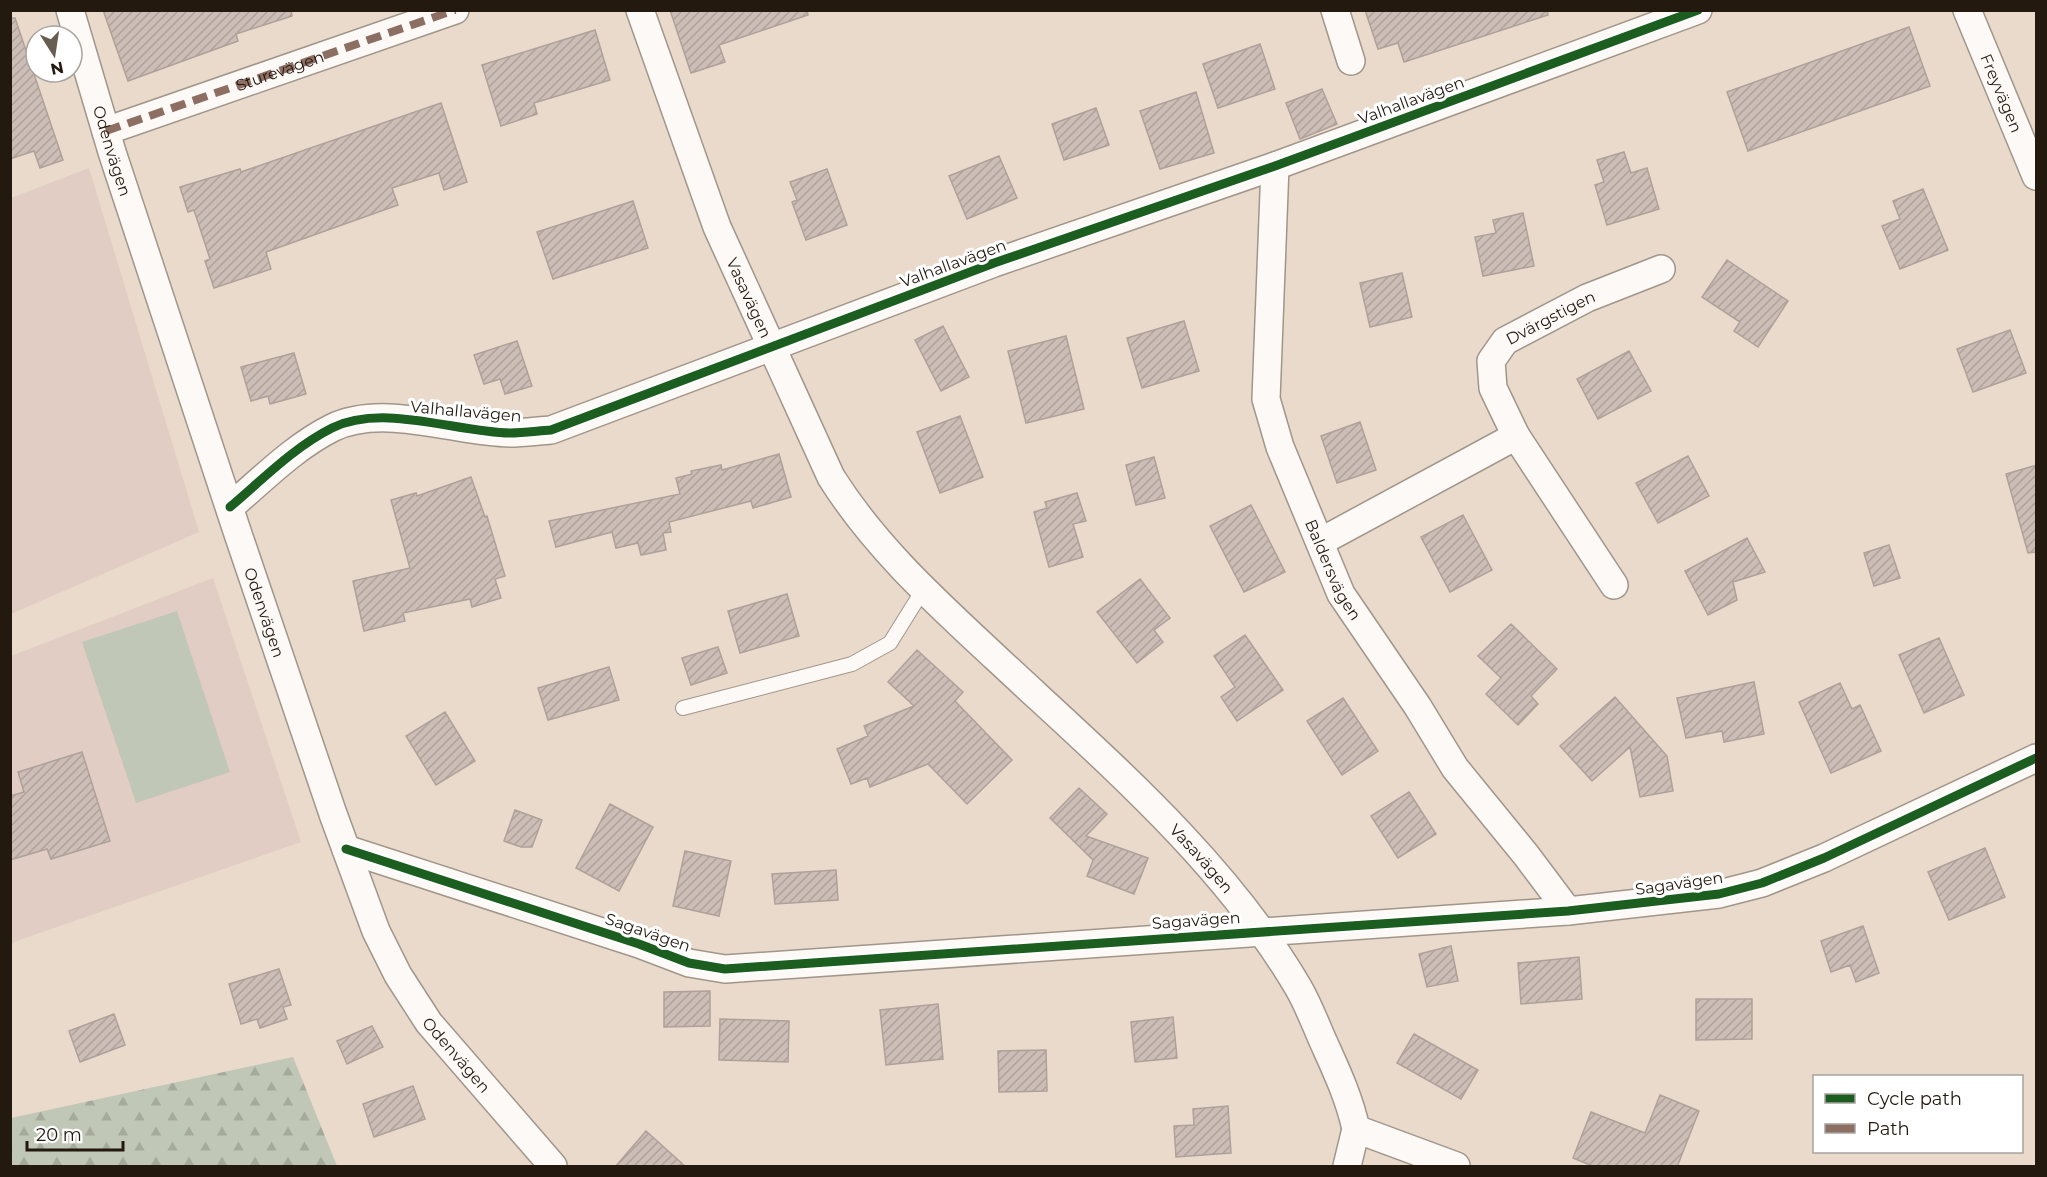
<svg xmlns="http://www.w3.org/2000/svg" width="2047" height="1177" font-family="Montserrat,sans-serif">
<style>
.education{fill:#e1cdc3}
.forest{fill:url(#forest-firs)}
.pitch{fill:#c1c7b7}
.building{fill:url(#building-hatch);stroke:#afa19a;stroke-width:1.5}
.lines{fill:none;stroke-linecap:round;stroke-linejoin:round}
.service-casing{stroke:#a1968a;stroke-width:16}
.minor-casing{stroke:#a1968a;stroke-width:30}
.service{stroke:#fcf9f7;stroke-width:14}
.minor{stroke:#fcf9f7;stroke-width:27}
.quiet{stroke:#8d6e63;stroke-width:8;stroke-dasharray:15 8;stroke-linecap:butt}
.cycleway-casing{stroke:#fff;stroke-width:13}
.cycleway{stroke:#1b5e20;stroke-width:9}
.labels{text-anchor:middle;stroke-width:6;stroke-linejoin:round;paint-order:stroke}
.street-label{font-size:16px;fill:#23190f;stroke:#fff}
</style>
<defs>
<pattern id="forest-firs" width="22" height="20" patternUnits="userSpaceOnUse" patternTransform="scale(1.5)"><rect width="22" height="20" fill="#c1c7b7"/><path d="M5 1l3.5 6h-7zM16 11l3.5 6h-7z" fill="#a6aa9c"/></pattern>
<pattern id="building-hatch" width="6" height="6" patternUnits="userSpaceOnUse" patternTransform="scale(1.5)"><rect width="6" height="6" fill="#ccbdb6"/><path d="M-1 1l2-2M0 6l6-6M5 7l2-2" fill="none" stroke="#afa29b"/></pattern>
</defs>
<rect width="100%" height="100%" fill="#e9dacb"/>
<path class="education" d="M89 168 199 532 11 614V198Z
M213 578 301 842 11 943V656Z"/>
<path class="forest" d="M293 1057 337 1166H11V1118Z"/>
<path class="pitch" d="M177 611 230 772 136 803 82 642Z"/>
<path class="building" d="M103 10H291L292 16 236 34 238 41 128 81Z
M670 10H807L808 15 719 45 725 62 691 73Z
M1365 10H1547L1548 15 1404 62 1398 43 1378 49Z
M10 18H15L63 160 40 168 34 151 10 159Z
M1909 27 1930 86 1748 151 1727 92Z
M595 30 610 80 534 103 537 114 501 126 482 65Z
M1260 44 1275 89 1218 108 1203 64Z
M1322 89 1337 124 1300 139 1286 103Z
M1196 92 1214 153 1160 169 1140 111Z
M441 103 467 182 444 190 439 173 392 188 398 205 266 252 271 269 214 288 205 261 210 259 194 210 188 212 180 187 240 169 241 172Z
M1096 108 1109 145 1064 160 1052 124Z
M1624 152 1631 173 1647 168 1659 209 1607 225 1595 185 1604 182 1597 160Z
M999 156 1017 198 967 219 949 176Z
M827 169 847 225 806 240 792 202 797 200 790 182Z
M1923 189 1948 250 1900 269 1882 226 1900 219 1893 201Z
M633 201 648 248 553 279 537 232Z
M1523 213 1534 266 1483 276 1475 237 1496 233 1493 220Z
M1727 260 1788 301 1758 347 1734 331 1740 322 1702 297Z
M1402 273 1412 317 1370 327 1360 283Z
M1184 321 1199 371 1142 388 1127 338Z
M943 326 969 377 941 391 915 340Z
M2010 330 2026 373 1973 392 1957 349Z
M1066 336 1084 409 1026 423 1008 351Z
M517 341 532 386 505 394 500 379 484 384 474 355Z
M1629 351 1651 391 1598 419 1577 379Z
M294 353 306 394 270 404 268 396 251 401 241 367Z
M960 416 983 477 940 493 917 432Z
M1360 422 1376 470 1337 483 1321 436Z
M779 454 791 497 753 508 751 501 669 522 671 532 663 533 666 550 641 555 638 543 616 548 612 532 556 547 549 521 680 494 676 478 692 474 691 471 721 465 722 470Z
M1688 456 1709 496 1658 523 1636 483Z
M1154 457 1165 498 1136 505 1126 465Z
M2037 465V552L2028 553 2006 474Z
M471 477 485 517 487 516 505 576 495 579 501 598 472 607 470 599 403 613 405 621 364 631 353 581 410 568 391 500 416 493 417 496Z
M1077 493 1086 521 1073 524 1083 557 1049 567 1034 512 1047 508 1045 502Z
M1251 505 1285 572 1244 592 1210 526Z
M1463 515 1492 570 1450 592 1421 537Z
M1747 538 1765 572 1733 582 1737 600 1708 615 1685 571Z
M1889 545 1900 578 1874 586 1864 553Z
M1140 579 1170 618 1154 630 1163 642 1137 663 1097 612Z
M787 594 799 636 740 653 728 611Z
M1511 624 1557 669 1531 696 1538 704 1518 725 1486 694 1501 678 1478 656Z
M1245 635 1283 690 1237 721 1221 697 1235 687 1214 656Z
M1939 638 1964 695 1924 713 1899 655Z
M718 647 727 673 691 685 682 658Z
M917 650 963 692 955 701 1012 760 967 804 928 764 870 787 867 778 851 784 837 749 868 736 864 726 914 706 888 682Z
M609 667 619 700 548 720 538 688Z
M1754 682 1764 734 1724 742 1722 731 1686 738 1677 698Z
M1840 683 1852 709 1860 705 1881 751 1831 773 1799 702Z
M1615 697 1667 756 1673 791 1640 797 1630 747 1592 781 1560 746Z
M1343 698 1378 751 1342 775 1307 721Z
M445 712 475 761 436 785 406 736Z
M82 752 110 841 51 859 47 849 10 860V796L24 792 18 772Z
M1079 788 1107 814 1086 836 1148 858 1134 894 1087 876 1093 860 1050 818Z
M1409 792 1436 834 1398 858 1371 816Z
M610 804 653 827 619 891 576 868Z
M515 810 542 820 532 847H521L504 841Z
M1985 848 2005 897 1949 920 1928 872Z
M685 851 731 861 719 916 673 906Z
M836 870 838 900 775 904 772 874Z
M1863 926 1879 973 1856 982 1850 965 1831 972 1821 941Z
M1451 946 1458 981 1427 987 1419 954Z
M1579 957 1582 999 1521 1004 1518 963Z
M279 969 291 1005 283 1007 287 1019 260 1028 257 1019 241 1024 229 984Z
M710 991V1026L664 1027V992Z
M1696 999H1752V1039L1696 1040Z
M938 1004 943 1059 886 1065 880 1010Z
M114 1014 125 1045 80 1062 69 1031Z
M1173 1017 1177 1058 1135 1062 1131 1022Z
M720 1019 789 1021 788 1062 719 1060Z
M372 1026 383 1047 347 1064 337 1041Z
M1414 1034 1478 1070 1461 1099 1397 1063Z
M1046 1050 1047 1091 999 1092 998 1051Z
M413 1086 425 1119 374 1137 363 1104Z
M1660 1095 1699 1111 1677 1167H1595L1573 1158 1591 1112 1645 1133Z
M1228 1106 1231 1153 1176 1157 1174 1126 1194 1125 1193 1109Z
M646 1131 686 1167H615Z"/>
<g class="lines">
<g class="service-casing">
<path id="service" d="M683 708 852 664 890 643 923 590"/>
</g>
<g class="minor-casing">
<g id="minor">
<path id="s1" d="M70 10 112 152 236 528 333 814 376 931 398 975 429 1023 553 1166"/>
<path id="s2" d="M640 10 717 227 831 477C875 547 935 601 995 657 1103 758 1222 858 1298 987 1308 1004 1315 1023 1323 1041 1336 1070 1349 1097 1356 1129L1456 1166"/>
<path d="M1335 10 1351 61"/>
<path id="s3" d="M1967 10 2036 176"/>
<path id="s4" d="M106 131 455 10"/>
<path id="s5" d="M1275 166 1266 399 1280 447 1341 594 1418 707 1455 768 1526 855 1568 911"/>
<path id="s6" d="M1516 436 1493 388 1491 361 1505 341 1587 298 1661 269"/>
<path d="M230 507C262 480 294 447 332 428 383 403 455 432 510 433 523 433 537 431 551 430L994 263 1275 166 1698 10"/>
<path d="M1320 542 1516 436 1614 585"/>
<path d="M346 849 639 944 689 963 725 969 1568 911 1719 894 1762 883 1824 858 2036 758"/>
<path d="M1347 1166 1356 1129"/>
</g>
</g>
<use href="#service" class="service"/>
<use href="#minor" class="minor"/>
<path class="quiet" d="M106 131 455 10"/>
<g class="cycleway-casing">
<path id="cycleway" d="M230 507C262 480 294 447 332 428 383 403 455 432 510 433 523 433 537 431 551 430L994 263 1275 166 1698 10
M346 849 639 944 689 963 725 969 1568 911 1719 894 1762 883 1824 858 2036 758"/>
</g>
<use href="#cycleway" class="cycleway"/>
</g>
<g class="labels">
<g class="street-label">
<text dy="6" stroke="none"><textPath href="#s4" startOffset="184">Sturevägen</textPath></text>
<text dy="6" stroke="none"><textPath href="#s3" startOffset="90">Freyvägen</textPath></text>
<text transform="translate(1411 100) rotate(-20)" y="6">Valhallavägen</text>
<text dy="6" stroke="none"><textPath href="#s1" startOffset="147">Odenvägen</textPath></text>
<text transform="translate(953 263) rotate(-20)" y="6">Valhallavägen</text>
<text dy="6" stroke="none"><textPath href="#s2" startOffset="308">Vasavägen</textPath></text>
<text dy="6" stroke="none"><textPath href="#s6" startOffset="156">Dvärgstigen</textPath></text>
<text transform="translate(466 411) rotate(5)" y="6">Valhallavägen</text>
<text dy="6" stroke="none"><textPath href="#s5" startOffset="417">Baldersvägen</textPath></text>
<text dy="6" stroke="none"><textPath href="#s1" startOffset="633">Odenvägen</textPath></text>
<text dy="6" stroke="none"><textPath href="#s2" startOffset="1038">Vasavägen</textPath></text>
<text transform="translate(1679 883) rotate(-8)" y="6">Sagavägen</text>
<text transform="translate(1196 920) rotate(-4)" y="6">Sagavägen</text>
<text transform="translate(648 932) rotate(19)" y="6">Sagavägen</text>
<text dy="6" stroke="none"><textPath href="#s1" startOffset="1119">Odenvägen</textPath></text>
</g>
</g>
<rect width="2047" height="1177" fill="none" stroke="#23190f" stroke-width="24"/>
<rect x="1813" y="1075" width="210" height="78" fill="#ffffff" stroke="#a7a39f" stroke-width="1.5"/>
<rect x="1825" y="1094" width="30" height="9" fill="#1b5e20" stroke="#a7a39f" stroke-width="1.5"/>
<text x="1867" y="1105" font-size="18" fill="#23190f">Cycle path</text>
<rect x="1825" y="1124" width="30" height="9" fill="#8d6e63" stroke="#a7a39f" stroke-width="1.5"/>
<text x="1867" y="1135" font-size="18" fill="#23190f">Path</text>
<g transform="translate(54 54) rotate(168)"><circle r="28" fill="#ffffff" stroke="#a7a39f" stroke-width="1.5"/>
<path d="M0-4.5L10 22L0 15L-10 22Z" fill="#685d51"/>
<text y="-9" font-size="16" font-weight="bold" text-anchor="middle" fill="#23190f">N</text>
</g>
<path d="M27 1141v9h96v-9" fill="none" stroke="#23190f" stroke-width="3"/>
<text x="36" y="1141" font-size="18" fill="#23190f" stroke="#ffffff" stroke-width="4.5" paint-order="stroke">20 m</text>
</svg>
